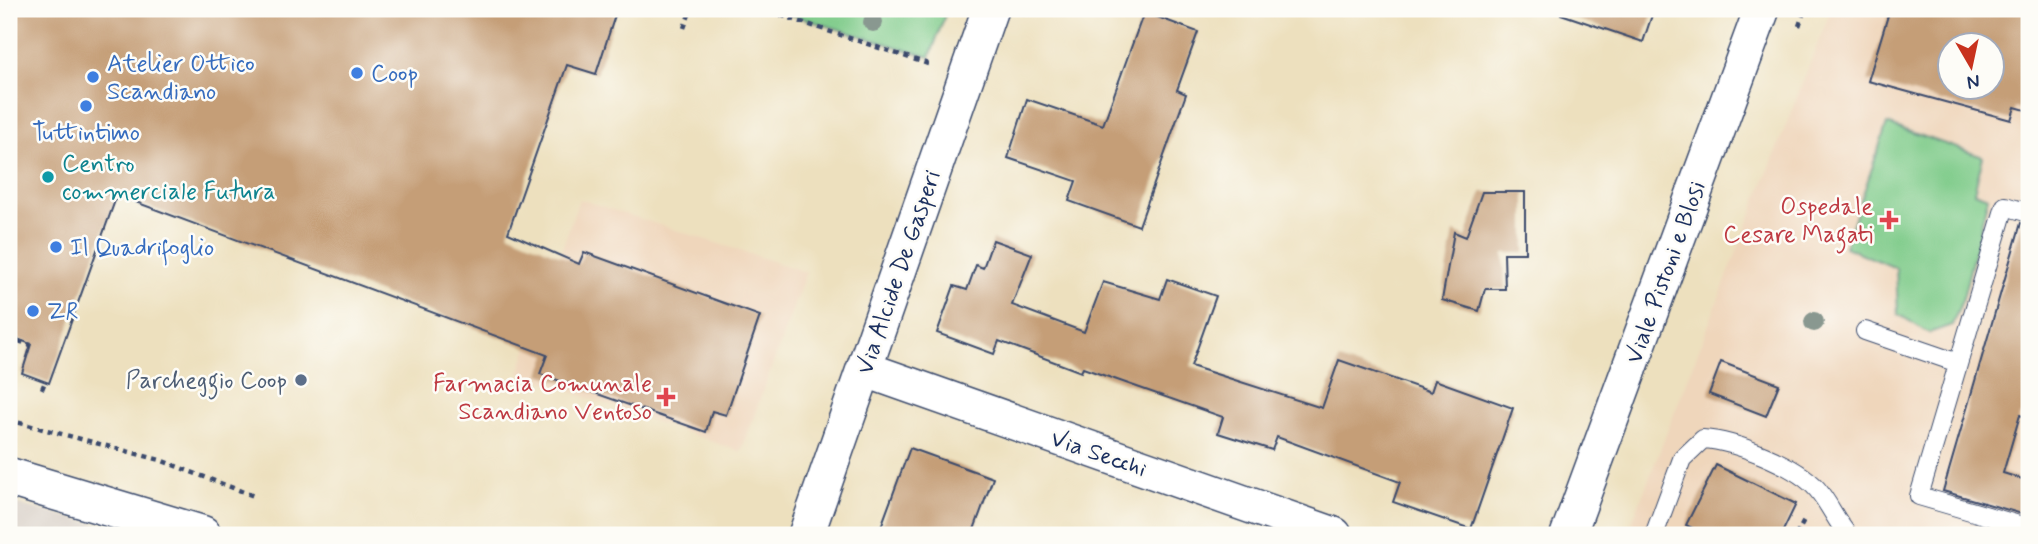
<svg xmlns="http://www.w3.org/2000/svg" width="2038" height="544" font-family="Mynerve,sans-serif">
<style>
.built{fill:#efd6bb;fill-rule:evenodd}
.industrial{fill:#cdc2b9}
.green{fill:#7dca88;stroke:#4c7c73;stroke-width:2}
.building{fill:#c59e77;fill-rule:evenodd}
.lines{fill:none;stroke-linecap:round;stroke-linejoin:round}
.service-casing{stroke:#3a4a6c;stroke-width:20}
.minor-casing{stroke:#3a4a6c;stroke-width:38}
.secondary-casing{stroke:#3a4a6c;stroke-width:41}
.path{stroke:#3a4a6c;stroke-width:4.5;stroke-dasharray:5 5;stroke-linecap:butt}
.service{stroke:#fff;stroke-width:18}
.minor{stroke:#fff;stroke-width:35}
.secondary{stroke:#fff;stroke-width:38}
.tree{fill:#899890}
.shop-dot{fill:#3f7fe0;stroke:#fdfcf7;stroke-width:2.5}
.culture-dot{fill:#0f9aa8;stroke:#fdfcf7;stroke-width:2.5}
.health-dot{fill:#e0444e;stroke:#fdfcf7;stroke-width:2.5}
.service-dot{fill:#5c6f8a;stroke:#fdfcf7;stroke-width:2.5}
.labels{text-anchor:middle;stroke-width:5;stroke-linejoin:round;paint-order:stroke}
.shop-label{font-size:24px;fill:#366cbe;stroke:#fdfcf7;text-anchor:start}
.culture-label{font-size:24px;fill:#0d838f;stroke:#fdfcf7;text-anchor:start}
.health-label{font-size:24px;fill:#be3a42;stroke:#fdfcf7;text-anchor:end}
.street-label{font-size:24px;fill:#1b2f5e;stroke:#fdfcf7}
.service-label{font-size:24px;fill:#4e5e75;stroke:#fdfcf7;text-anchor:end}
</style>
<rect width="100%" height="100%" fill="#fdfcf7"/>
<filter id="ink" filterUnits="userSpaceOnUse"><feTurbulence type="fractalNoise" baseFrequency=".0143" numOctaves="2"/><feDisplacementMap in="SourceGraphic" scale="14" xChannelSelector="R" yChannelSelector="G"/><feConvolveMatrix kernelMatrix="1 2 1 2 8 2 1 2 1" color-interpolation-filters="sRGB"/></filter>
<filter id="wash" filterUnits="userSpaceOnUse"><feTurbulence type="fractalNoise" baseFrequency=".00686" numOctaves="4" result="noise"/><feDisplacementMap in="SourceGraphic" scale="28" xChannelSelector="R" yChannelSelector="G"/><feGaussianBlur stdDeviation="1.57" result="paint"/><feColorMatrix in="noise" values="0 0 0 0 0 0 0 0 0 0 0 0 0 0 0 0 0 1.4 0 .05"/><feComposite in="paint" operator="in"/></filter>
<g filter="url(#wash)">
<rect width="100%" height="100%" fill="#ede0be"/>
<path class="built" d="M1831 9H2029V535H1627ZM1951 46H1993V88H1951Z
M579 199 806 272 741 452 519 373Z"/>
<path class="industrial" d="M9 502 141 535H9Z"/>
<path class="green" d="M772 9H947L930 57Z
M1887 124 1983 157 1974 192 1988 197 1963 298 1952 325 1929 333 1898 314 1896 268 1845 247Z"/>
<g id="blocks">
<path class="building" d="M9 9H617L596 74 567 65 508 233 579 264 584 252 760 316 726 415 712 411 706 432 540 374 547 355 117 195 49 383 22 373 31 344 9 336Z
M1562 9H1654L1643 42 1561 14Z
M1890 9H2029V111L2015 107 2011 120 1868 81ZM1950 46H1992V88H1950Z
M1144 12 1198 32 1177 90 1186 94 1139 226 1069 201 1076 181 1008 158 1027 99 1103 125Z
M1482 192H1525V253H1504L1505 289H1485L1479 311 1442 300 1454 232 1466 237Z
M2021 223 2029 225V418L2020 415 2003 473 2029 481V516L1943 491Z
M993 240 1032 254 1012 305 1084 332 1103 282 1160 299 1167 279 1216 296 1191 366 1322 408 1339 360 1431 392 1435 380 1513 408 1471 529 1393 502 1400 482 1277 437 1272 450 1218 433 1223 417 1083 368 1081 372 999 341 994 354 937 333 954 286 967 290 976 265 983 268Z
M1721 362 1779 384 1766 416 1709 394Z
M910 448 993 478 972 535H878Z
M1716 465 1796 504 1781 535H1706L1686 525Z"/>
</g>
</g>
<g filter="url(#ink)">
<use href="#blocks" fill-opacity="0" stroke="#3a4a6c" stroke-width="2"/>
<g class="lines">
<g class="service-casing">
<path id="service" d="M2029 213 2005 206 1919 496 2029 528
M1865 331 1958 363
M1654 535 1682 459 1703 439C1735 441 1796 465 1817 489 1829 503 1836 521 1848 535"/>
</g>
<g class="minor-casing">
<path id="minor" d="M864 369 1334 535
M806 535 990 9
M1568 535 1762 9"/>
</g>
<g class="secondary-casing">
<path id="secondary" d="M9 477 202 535"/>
</g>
<path class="path" d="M762 9 931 65
M1799 26 1805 9
M684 28 691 9
M9 338 31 345
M42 389 45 382
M9 420 160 460 254 496
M1796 535 1804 521"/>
<use href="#service" class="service"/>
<use href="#minor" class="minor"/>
<use href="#secondary" class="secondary"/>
</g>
<g class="tree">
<circle cx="873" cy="22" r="10"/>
<circle cx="1814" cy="322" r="10"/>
</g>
</g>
<g class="shop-dot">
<circle cx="357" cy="73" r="7"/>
<circle cx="93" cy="77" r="7"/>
<circle cx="86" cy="106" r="7"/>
<circle cx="56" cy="247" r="7"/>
<circle cx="33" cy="311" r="7"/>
</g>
<circle class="culture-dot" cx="48" cy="177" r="7"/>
<g class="health-dot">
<path d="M1885.5 209.5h7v7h7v7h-7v7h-7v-7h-7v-7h7z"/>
<path d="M662.5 386.5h7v7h7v7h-7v7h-7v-7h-7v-7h7z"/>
</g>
<circle class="service-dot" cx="301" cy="380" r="7"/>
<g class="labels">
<g class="shop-label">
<text x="107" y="71">Atelier Ottico<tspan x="107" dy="28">Scandiano</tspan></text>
<text x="371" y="81">Coop</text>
<text x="86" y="140" text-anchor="middle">Tuttintimo</text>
<text x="70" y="255">Il Quadrifoglio</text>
<text x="47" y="319">ZR</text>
</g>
<g class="culture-label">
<text x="62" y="171">Centro<tspan x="62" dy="28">commerciale Futura</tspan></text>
</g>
<g class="health-label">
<text x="1873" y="214">Ospedale<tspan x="1873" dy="28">Cesare Magati</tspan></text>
<text x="652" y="391">Farmacia Comunale<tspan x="652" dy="28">Scandiano Ventoso</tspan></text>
</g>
<g class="street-label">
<text transform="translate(898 272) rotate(-71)" y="8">Via Alcide De Gasperi</text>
<text transform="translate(1665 272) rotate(-70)" y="8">Viale Pistoni e Blosi</text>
<text transform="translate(1099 453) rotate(19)" y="8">Via Secchi</text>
</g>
<g class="service-label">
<text x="287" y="388">Parcheggio Coop</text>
</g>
</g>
<rect width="2038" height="544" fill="none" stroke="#fdfcf7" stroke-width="35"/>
<g transform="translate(1971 66) rotate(171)"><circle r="33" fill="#fdfcf7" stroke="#a3aaba" stroke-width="2"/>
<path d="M0-5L12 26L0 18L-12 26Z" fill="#c8321e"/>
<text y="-10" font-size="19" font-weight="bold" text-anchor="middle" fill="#1b2f5e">N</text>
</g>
</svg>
